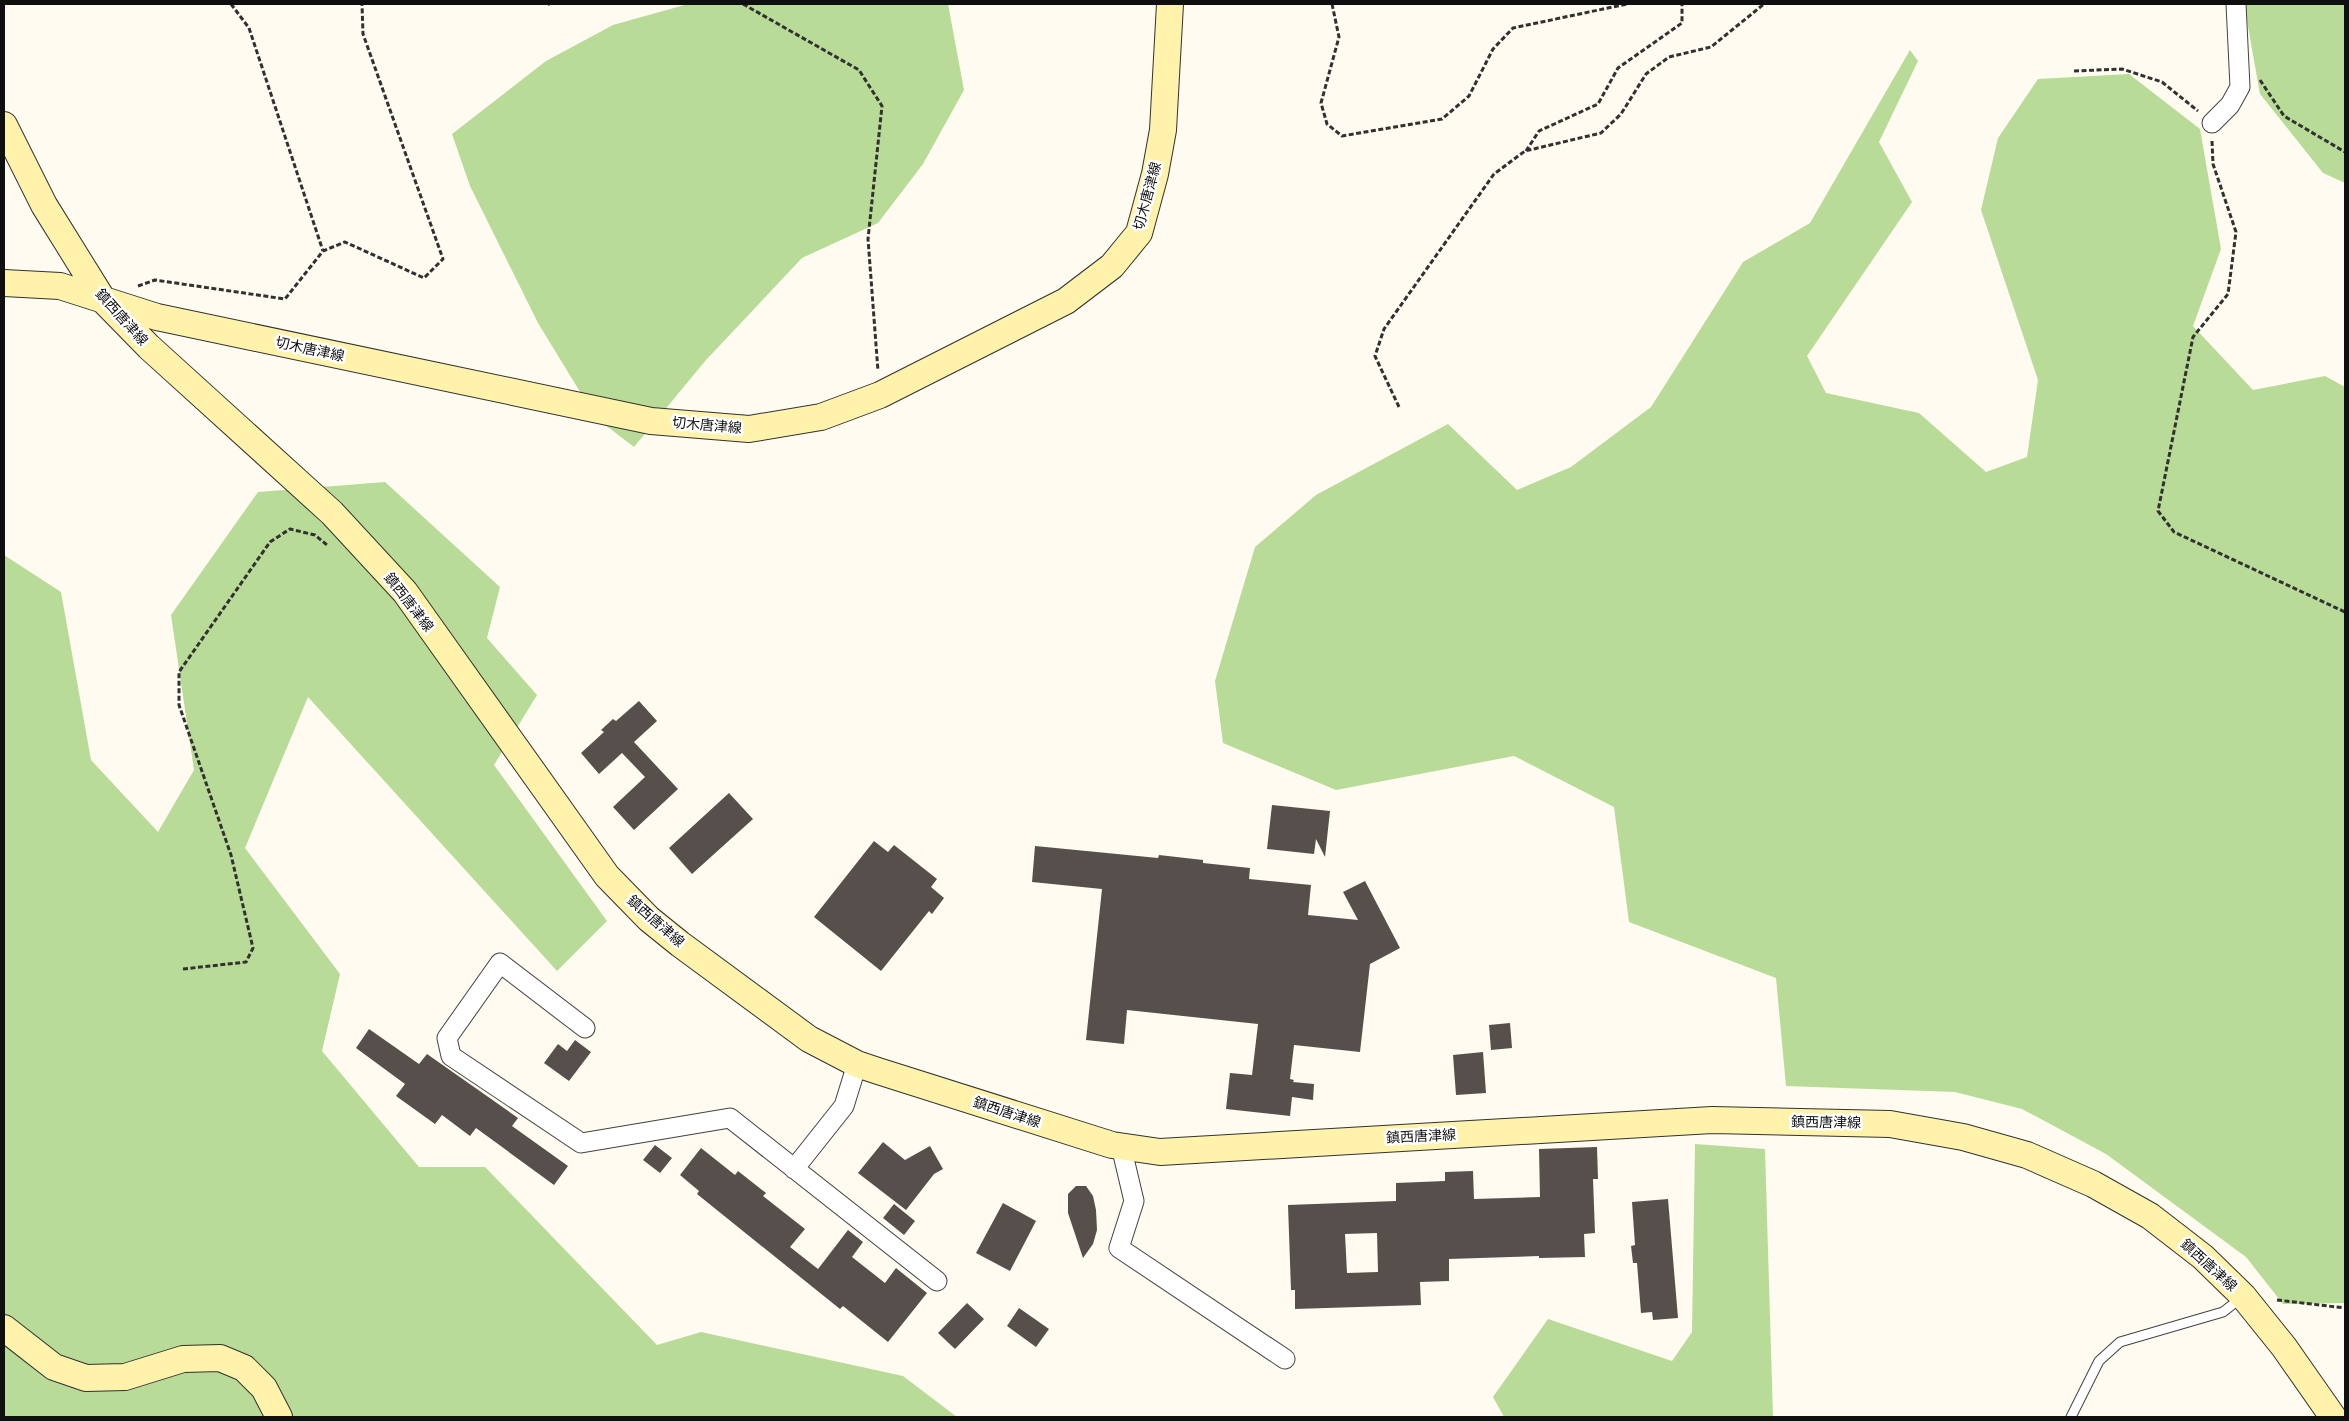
<svg xmlns="http://www.w3.org/2000/svg" width="2349" height="1421" font-family="Lora,'Noto Sans JP',serif">
<style>
.forest{fill:#b9db98}
.building{fill:#574f4b;fill-rule:evenodd}
.lines{fill:none;stroke-linecap:round;stroke-linejoin:round}
.service-casing{stroke:#424242;stroke-width:11}
.minor-casing{stroke:#424242;stroke-width:21}
.secondary-casing{stroke:#313131;stroke-width:28}
.path{stroke:#313131;stroke-width:3;stroke-dasharray:5 2.5;stroke-linecap:butt}
.service{stroke:#fff;stroke-width:9}
.minor{stroke:#fff;stroke-width:19}
.secondary{stroke:#fff2ab;stroke-width:26}
.labels{text-anchor:middle;stroke-width:5;stroke-linejoin:round;paint-order:stroke}
.street-label{font-size:14px;fill:#0f0f0f;stroke:#fff}
</style>
<rect width="100%" height="100%" fill="#fffbf0"/>
<path class="forest" d="M688 4H948L964 90 923 164 878 223 802 258 706 360 634 447 596 418 538 323 470 186 452 134 546 61 613 25Z
M2244 4H2345V183L2323 173 2260 94Z
M1910 50 1918 61 1879 142 1912 202 1807 356 1826 393 1919 413 1986 472 2027 457 2038 380 1981 210 1998 138 2038 79 2129 74 2200 129 2221 249 2193 326 2253 390 2325 376 2345 387V1303L2283 1304 2246 1257 2106 1154 2022 1109 1955 1092 1786 1086 1776 978 1629 922 1614 807 1514 756 1336 790 1223 743 1215 681 1255 547 1316 495 1448 424 1517 490 1571 467 1651 407 1743 262 1810 223Z
M385 482 500 587 487 638 537 695 494 765 607 921 557 971 308 697 245 848 340 974 322 1051 419 1167H485L657 1345 701 1332 903 1376 957 1417H4V555L61 592 91 760 158 832 194 770 171 615 258 492Z
M1695 1144 1765 1149 1773 1417H1504L1493 1397 1548 1319 1672 1361 1692 1332Z"/>
<path class="building" d="M639 701 657 721 634 742 678 789 634 830 613 807 645 777 622 753 599 774 581 753 604 732 601 730 613 719 616 721Z
M729 793 753 819 692 874 669 848Z
M1272 805 1330 811 1325 857 1316 839 1314 854 1267 849Z
M874 841 888 852 894 845 937 879 931 887 944 898 932 914 929 911 881 971 814 917Z
M1035 846 1158 858 1159 855 1203 860V863L1250 868 1249 879 1311 885 1308 915 1358 920 1343 892 1365 881 1400 948 1370 964 1360 1052 1294 1045 1290 1079 1294 1080 1293 1082 1314 1084 1313 1100 1292 1097 1290 1116 1226 1109 1230 1073 1252 1075 1258 1024 1127 1010 1124 1044 1086 1040 1102 889 1032 882Z
M1510 1023 1512 1048 1491 1050 1489 1025Z
M369 1029 419 1064 427 1054 518 1118 512 1126 568 1166 554 1185 476 1128 470 1136 442 1115 435 1124 396 1096 405 1084 356 1048Z
M575 1040 591 1052 569 1081 544 1063 558 1044 567 1051Z
M1483 1052 1486 1093 1456 1095 1453 1055Z
M883 1142 905 1160 930 1146 943 1169 934 1174 906 1210 858 1173Z
M655 1145 672 1158 660 1173 643 1160Z
M1597 1147 1598 1179H1593L1595 1233 1584 1234 1585 1257 1539 1258V1256L1449 1259V1281L1420 1282 1421 1305 1295 1309V1290H1291L1288 1205 1396 1201V1183L1445 1181V1172L1473 1171 1474 1199 1540 1197 1539 1149ZM1377 1233 1378 1272 1347 1273 1345 1234Z
M701 1148 735 1175 738 1171 766 1193 763 1196 805 1229 790 1247 818 1269 848 1230 863 1242 852 1257 885 1283 896 1268 927 1293 888 1342 843 1306 840 1309 697 1194 699 1191 680 1175Z
M1076 1186H1086L1093 1196 1096 1210 1097 1230 1093 1244 1083 1258 1068 1213V1194Z
M1668 1199 1678 1318 1653 1320 1652 1312 1641 1313 1637 1263H1633L1631 1246 1635 1245 1632 1202Z
M1003 1203 1036 1221 1010 1271 976 1253Z
M894 1204 915 1221 904 1235 883 1218Z
M967 1303 984 1319 955 1349 938 1333Z
M1019 1308 1049 1329 1036 1347 1007 1326Z"/>
<g class="lines">
<g class="service-casing">
<path id="service" d="M2071 1417 2099 1361 2120 1342 2223 1312 2241 1298"/>
</g>
<g class="minor-casing">
<path id="minor" d="M2212 123 2230 105 2240 87 2236 4
M585 1028 500 963 447 1038 451 1056 581 1143 730 1118 937 1281
M1121 1146 1134 1201 1119 1248 1285 1359
M794 1169 844 1106 857 1064"/>
</g>
<g class="secondary-casing">
<path id="secondary" d="M4 125 44 205 103 300 149 347 332 513 405 592 607 876 649 919 680 944 809 1039 857 1064 878 1071 1112 1145 1160 1152 1712 1120 1890 1124 1963 1137 2027 1155 2093 1184 2150 1216 2203 1257 2243 1296 2284 1347 2333 1417
M4 283 60 286 157 317 651 421 749 429 821 417 880 395 1066 301 1112 266 1139 233 1155 174 1163 130 1170 4
M4 1328 54 1367 86 1378 125 1377 183 1359 220 1358 244 1368 264 1388 279 1417"/>
</g>
<path class="path" d="M231 4 249 28 323 251
M549 4 550 5
M743 4 859 70 882 106 868 239 878 371
M1332 4 1339 37 1321 103 1327 124 1342 136 1442 119 1469 96 1493 49 1513 28 1627 4
M2074 71 2122 69 2162 82 2198 111
M2260 80 2284 116 2345 152
M2212 141 2213 164 2236 232 2228 294 2193 337 2158 511 2174 532 2345 612
M1526 151 1539 131 1598 104 1618 68 1682 23V4
M138 286 155 280 285 299 323 251 345 242 424 278 443 259 363 34 362 4
M1399 407 1375 356 1384 329 1494 174 1525 151 1601 133 1621 114 1646 74 1669 57 1711 47 1764 4
M183 969 246 962 253 948 231 855 179 705V672L270 542 290 529 315 535 327 545
M2277 1300 2345 1308"/>
<use href="#service" class="service"/>
<use href="#minor" class="minor"/>
<use href="#secondary" class="secondary"/>
</g>
<g class="labels">
<g class="street-label">
<text transform="translate(1147 196) rotate(-75)" y="5">切木唐津線</text>
<text transform="translate(122 317) rotate(48)" y="5">鎮西唐津線</text>
<text transform="translate(310 349) rotate(12)" y="5">切木唐津線</text>
<text transform="translate(707 425) rotate(5)" y="5">切木唐津線</text>
<text transform="translate(409 602) rotate(52)" y="5">鎮西唐津線</text>
<text transform="translate(656 921) rotate(41)" y="5">鎮西唐津線</text>
<text transform="translate(1007 1112) rotate(18)" y="5">鎮西唐津線</text>
<text transform="translate(1826 1122) rotate(1)" y="5">鎮西唐津線</text>
<text transform="translate(1421 1136) rotate(-3)" y="5">鎮西唐津線</text>
<text transform="translate(2209 1265) rotate(42)" y="5">鎮西唐津線</text>
</g>
</g>
<rect width="2349" height="1421" fill="none" stroke="#0f0f0f" stroke-width="10"/>
</svg>
